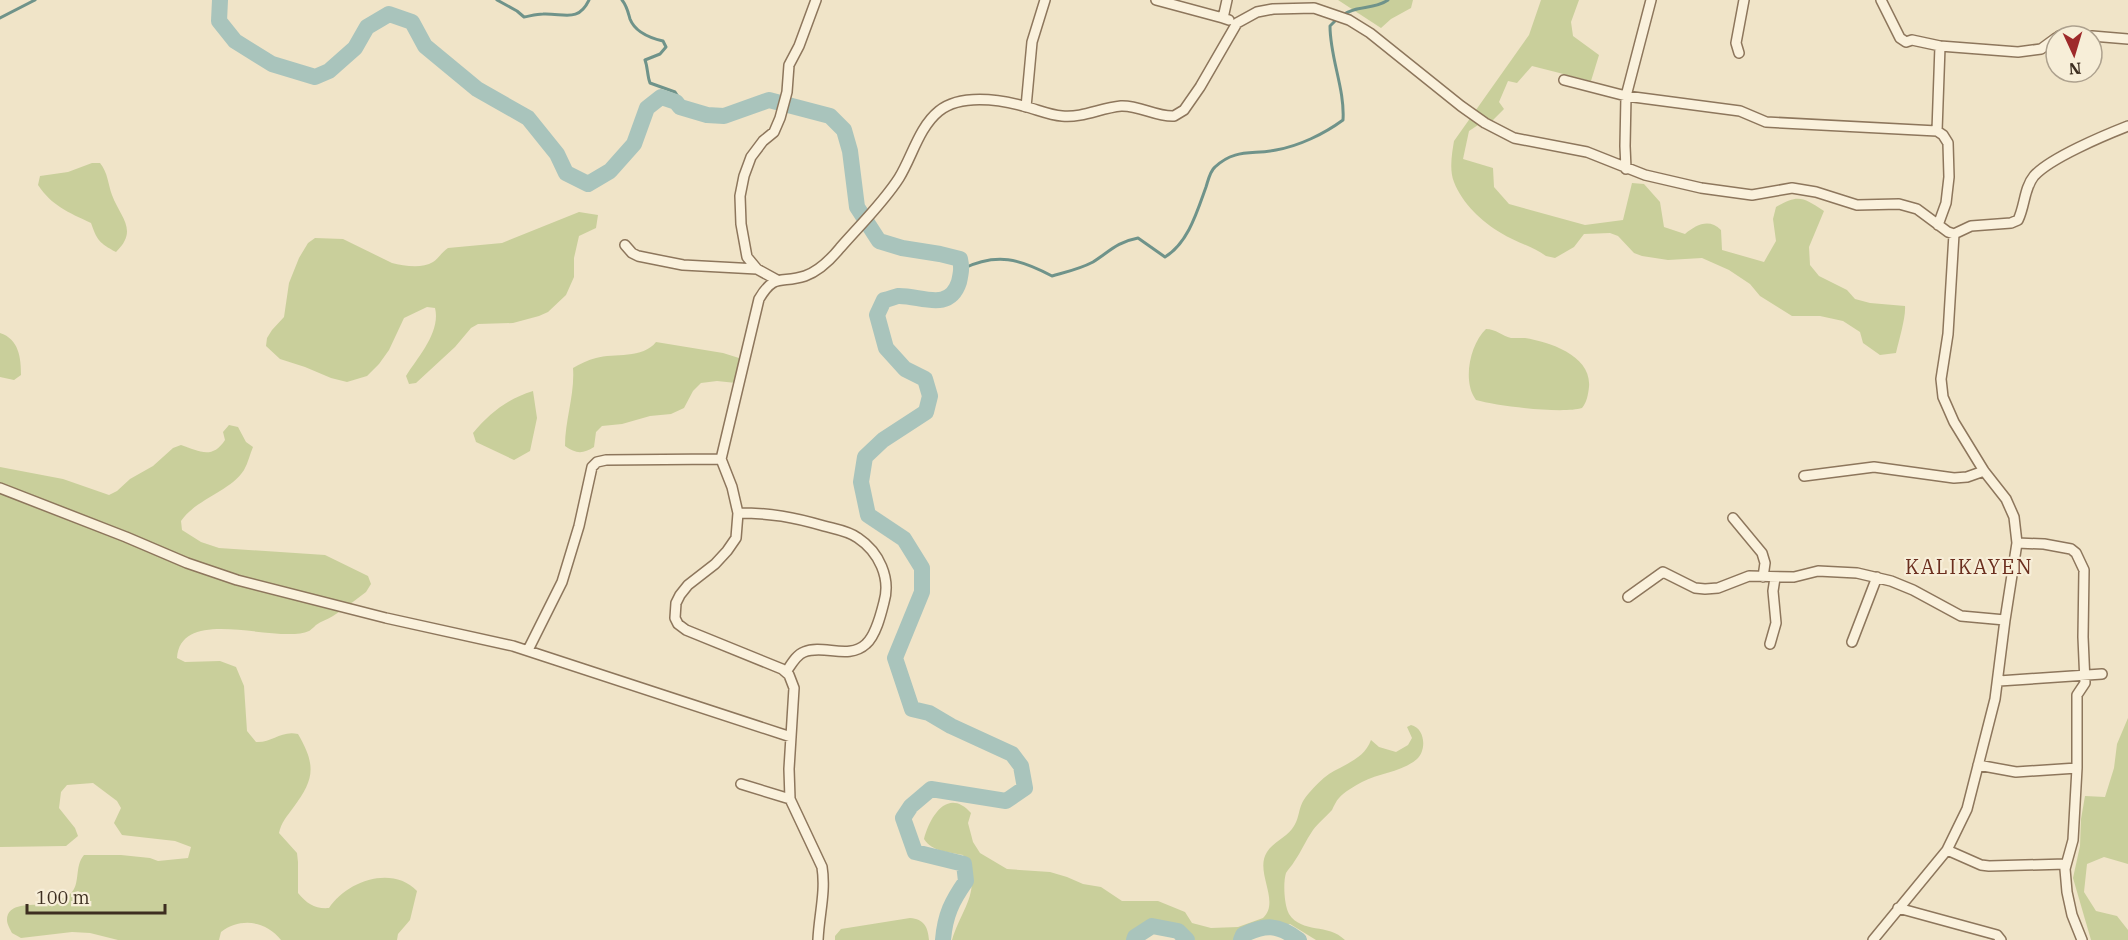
<svg xmlns="http://www.w3.org/2000/svg" width="2128" height="940" font-family="'IBM Plex Serif',serif">
<style>
.green{fill:#c9cf9b}
.lines{fill:none;stroke-linecap:round;stroke-linejoin:round}
.stream{stroke:#6f938a;stroke-width:3}
.river{stroke:#a9c4bc;stroke-width:16}
.minor-casing{stroke:#8d765c;stroke-width:12}
.minor{stroke:#faf1dc;stroke-width:9}
.labels{text-anchor:middle;stroke-width:4.5;stroke-linejoin:round;paint-order:stroke}
.quarter-label{font-size:20px;letter-spacing:1.5px;fill:#6b2e1e;stroke:#f7eed8}
</style>
<rect width="100%" height="100%" fill="#f0e4c8"/>
<path class="green" d="M1338 0H1413L1411 8 1391 19 1381 28Z
M1541 0H1579L1571 22 1573 36 1599 55 1591 81 1532 66 1517 83 1508 81 1499 102 1504 109 1491 122 1478 125 1469 131 1463 159 1493 168 1494 187 1509 204 1585 225 1623 220 1632 183 1644 184 1660 202 1664 227 1685 234C1696 225 1709 218 1721 230L1722 250 1764 262 1776 241 1773 219 1776 207C1798 194 1803 197 1824 211L1809 247 1810 265 1819 276 1847 290 1855 299 1870 303 1905 306C1906 317 1899 340 1896 353L1880 355 1863 343 1860 332 1843 321 1820 316H1792L1760 296 1750 284 1729 270 1702 258 1668 260 1642 256 1634 253 1618 236 1610 233 1584 234 1574 247 1555 258 1546 256C1532 246 1515 242 1501 233 1482 222 1462 203 1454 182 1449 170 1452 153 1454 141L1529 35Z
M92 163H100C108 173 108 184 112 195 120 217 139 230 116 252 99 243 97 240 91 223 68 212 52 206 38 185L40 176 68 172Z
M579 212 598 215 596 228 579 236 574 258V277L566 295 548 312 539 316 513 323 478 324 471 328 455 347 416 383 409 384 406 376C418 357 441 332 435 308L427 307 404 318 389 350 379 364 367 376 347 382 331 378 305 367 280 359 266 346 267 338 272 330 284 317 289 283 299 258 308 243 315 238 343 239 392 263C404 266 422 269 433 262 438 259 442 252 448 248L502 243Z
M1486 329C1496 329 1502 336 1511 338 1516 338 1521 338 1525 338 1550 342 1592 356 1589 387 1588 395 1587 402 1582 408 1562 414 1497 406 1476 400 1462 382 1470 344 1486 329Z
M0 333C19 339 21 358 21 375L14 380 0 377Z
M656 342 723 353 739 358V375L736 383 717 381 701 383 693 391 684 408 671 414 650 416 622 424 602 426 596 432 594 447C583 454 576 454 565 446 565 420 575 394 573 368 580 364 588 360 596 358 614 353 643 359 656 342Z
M533 391 537 418 530 451 514 460 476 442 473 433C490 413 507 399 533 391Z
M229 425 238 427 246 442 253 447C250 454 248 463 244 470 231 491 196 499 181 521L182 530 201 542 219 548 325 555 368 576 371 584 366 592C355 600 344 609 333 616 327 620 321 621 316 625 316 625 310 631 309 631 278 645 181 604 177 658L185 662 220 661 236 667 244 686 247 731 256 742C272 743 281 730 298 734 316 765 315 779 293 808 287 816 281 823 279 833L297 853 298 862V893C307 904 315 909 329 908 347 881 392 865 417 891L410 920 398 934 397 940H281C266 921 241 917 221 932L219 940H118L90 933 72 932 21 938 12 933C10 929 7 924 7 920 7 902 32 906 43 904 51 902 63 899 70 894 81 885 74 866 84 855H121L150 858 158 861 188 858 191 847 175 841 122 835 114 823 121 808 117 801 93 783 67 785 61 792 59 808 75 828 78 836 66 846 0 847V467L63 479 109 495 117 491 130 479 153 466 173 448 181 445C199 451 212 460 225 440L223 432Z
M2128 718V864L2104 857 2087 864 2084 892 2096 911 2117 916 2128 930V940H2091L2073 878 2080 846 2081 819 2085 796 2105 797 2114 768 2117 744Z
M1411 725C1425 728 1427 750 1417 759 1402 772 1379 773 1362 782 1355 786 1344 792 1339 798 1336 801 1334 806 1332 810 1326 817 1318 823 1313 830 1306 840 1301 852 1294 862 1292 866 1288 869 1286 873 1283 882 1284 905 1289 914 1302 934 1328 923 1345 940H1316L1290 924H1266L1250 928 1235 940H1195L1179 928 1156 920 1148 921 1127 940H952C962 907 984 890 963 855 949 852 932 852 924 839 930 816 948 787 971 813L968 823 973 842 980 853 1007 869 1050 872 1067 877 1083 884 1101 887 1122 901H1158L1185 912 1192 923 1211 928 1238 927 1263 918C1281 901 1254 872 1267 852 1274 841 1288 837 1294 826 1301 815 1297 806 1309 793 1315 786 1322 779 1329 774 1345 764 1364 759 1371 740L1379 747 1396 752 1408 745 1412 738 1407 727Z
M910 918C924 919 928 927 929 940H835V936L841 929Z"/>
<g class="lines">
<path class="stream" d="M497 0 517 11 524 17C530 16 537 14 543 14 564 13 578 23 589 0
M622 0C627 6 628 12 630 19 635 32 650 38 663 41L666 47 660 54 645 60C648 68 647 75 650 83L675 92 679 98 680 107
M1343 15C1356 5 1374 10 1388 0
M0 18 35 0
M962 269C997 252 1020 259 1052 276 1066 272 1080 269 1093 262 1110 251 1117 242 1138 238L1165 257C1188 243 1197 212 1206 187 1208 181 1210 171 1215 167 1235 148 1253 155 1276 150 1299 146 1324 134 1343 120 1345 89 1330 58 1330 26L1337 19"/>
<path class="river" d="M220 0 219 21 235 41 272 64 315 77 329 71 355 48 367 27 389 14 412 22 425 46 477 89 528 118 557 154 566 173 588 184 610 171 634 144 647 108 661 97 676 102 680 107 707 115 724 116 769 100 830 116 844 130 850 151 857 207 879 241 902 248 940 254 960 259C962 268 961 273 959 282 949 313 920 295 898 296 894 297 889 299 884 300L877 315 886 348 905 369 925 379 930 396 926 412 883 440 865 457 861 482 868 515 904 539 922 568V592L895 658 912 709 929 713 951 726 1012 754 1021 766 1025 788 1006 801 931 789 911 806 903 818 915 852 964 864 966 881C952 901 945 915 943 940
M1134 940 1135 937 1152 926 1178 931 1187 940
M1241 940 1243 935C1265 924 1278 924 1299 940"/>
<g class="minor-casing">
<path id="minor" d="M1156 0 1223 18
M1227 0 1223 18 1229 20
M1881 0 1900 38 1906 42 1912 40 1940 46 2018 52 2041 49 2056 38
M2059 36 2065 34 2087 36
M2092 36 2128 39
M1739 53 1736 43 1744 0
M1564 80 1626 96 1740 111 1766 122 1937 131
M1026 107 1032 42 1045 0
M1626 169 1625 146 1626 96 1651 0
M1938 225 1946 203 1949 177 1948 143 1943 135 1937 131 1940 46
M1954 234 1948 334 1941 379 1943 397 1954 422 1984 471 2006 499 2014 517 2017 543 2005 620
M625 245 632 253 638 256 683 265 757 269
M777 280 757 269 747 257 741 224 740 196 744 176 751 157 763 141 774 132 780 118 787 92 789 65 799 46 816 0
M1804 476 1874 467 1954 478 1967 477 1984 471
M0 488 126 537 187 563 237 580 386 618 513 646 791 737
M738 513C771 513 793 517 824 526 835 529 849 531 858 538 879 552 891 578 884 602 881 614 876 635 866 644 849 660 823 644 804 652 796 655 791 665 786 672
M1733 518 1762 553 1765 563 1763 577
M2017 543 2044 544 2071 549 2076 553 2084 570 2083 637 2085 683 2077 695V768L2073 840 2065 869 2067 892 2072 915 2082 940
M1628 597 1663 572 1695 588 1705 589 1718 588 1749 576 1794 577 1818 571 1857 573 1891 581 1913 590 1961 616 2005 620 1995 699 1967 809 1947 850 1873 940
M1852 642 1877 577
M1770 644 1776 623 1773 591 1775 578
M528 650 562 582 579 526 592 467 597 462 606 460 721 459
M1999 681 2102 674
M1978 765 2016 772 2077 768
M741 784 790 799
M1947 850 1981 865 1989 866 2066 864
M1898 908 1997 935 2001 940
M818 940C819 915 826 892 822 867L790 799 789 769 794 688 789 675 782 669 686 630 678 624 675 618 676 603 680 595 688 585 715 564 727 551 736 538 738 513 732 487 721 459 759 299C775 272 781 284 805 276 819 271 831 259 840 248 860 225 883 203 899 178 912 157 919 127 939 111 960 94 998 99 1023 106 1036 109 1049 115 1062 116 1083 118 1100 108 1121 106 1139 105 1156 117 1174 116L1184 110 1200 87 1237 23 1257 12 1273 9 1314 8 1349 20 1370 33 1461 106 1485 123 1514 138 1587 152 1645 175 1701 188 1752 195 1792 188 1816 192 1857 205 1899 204 1917 209 1948 232 1954 234 1971 226 2011 223 2018 220C2025 206 2024 188 2034 176 2050 158 2105 135 2128 126"/>
</g>
<use href="#minor" class="minor"/>
</g>
<g class="labels">
<g class="quarter-label">
<text x="1969" y="574">KALIKAYEN</text>
</g>
</g>
<g transform="translate(2074 54) rotate(176)"><circle r="28" fill="#f7eed8" stroke="#ada18e" stroke-width="1.5"/>
<path d="M0-4.5L10 22L0 15L-10 22Z" fill="#9e2a2b"/>
<text y="-9" font-size="16" font-weight="bold" text-anchor="middle" fill="#3d2e20">N</text>
</g>
<path d="M27 904v9h138v-9" fill="none" stroke="#3d2e20" stroke-width="3"/>
<text x="36" y="904" font-size="18" fill="#3d2e20" stroke="#f7eed8" stroke-width="4.5" paint-order="stroke">100 m</text>
</svg>
